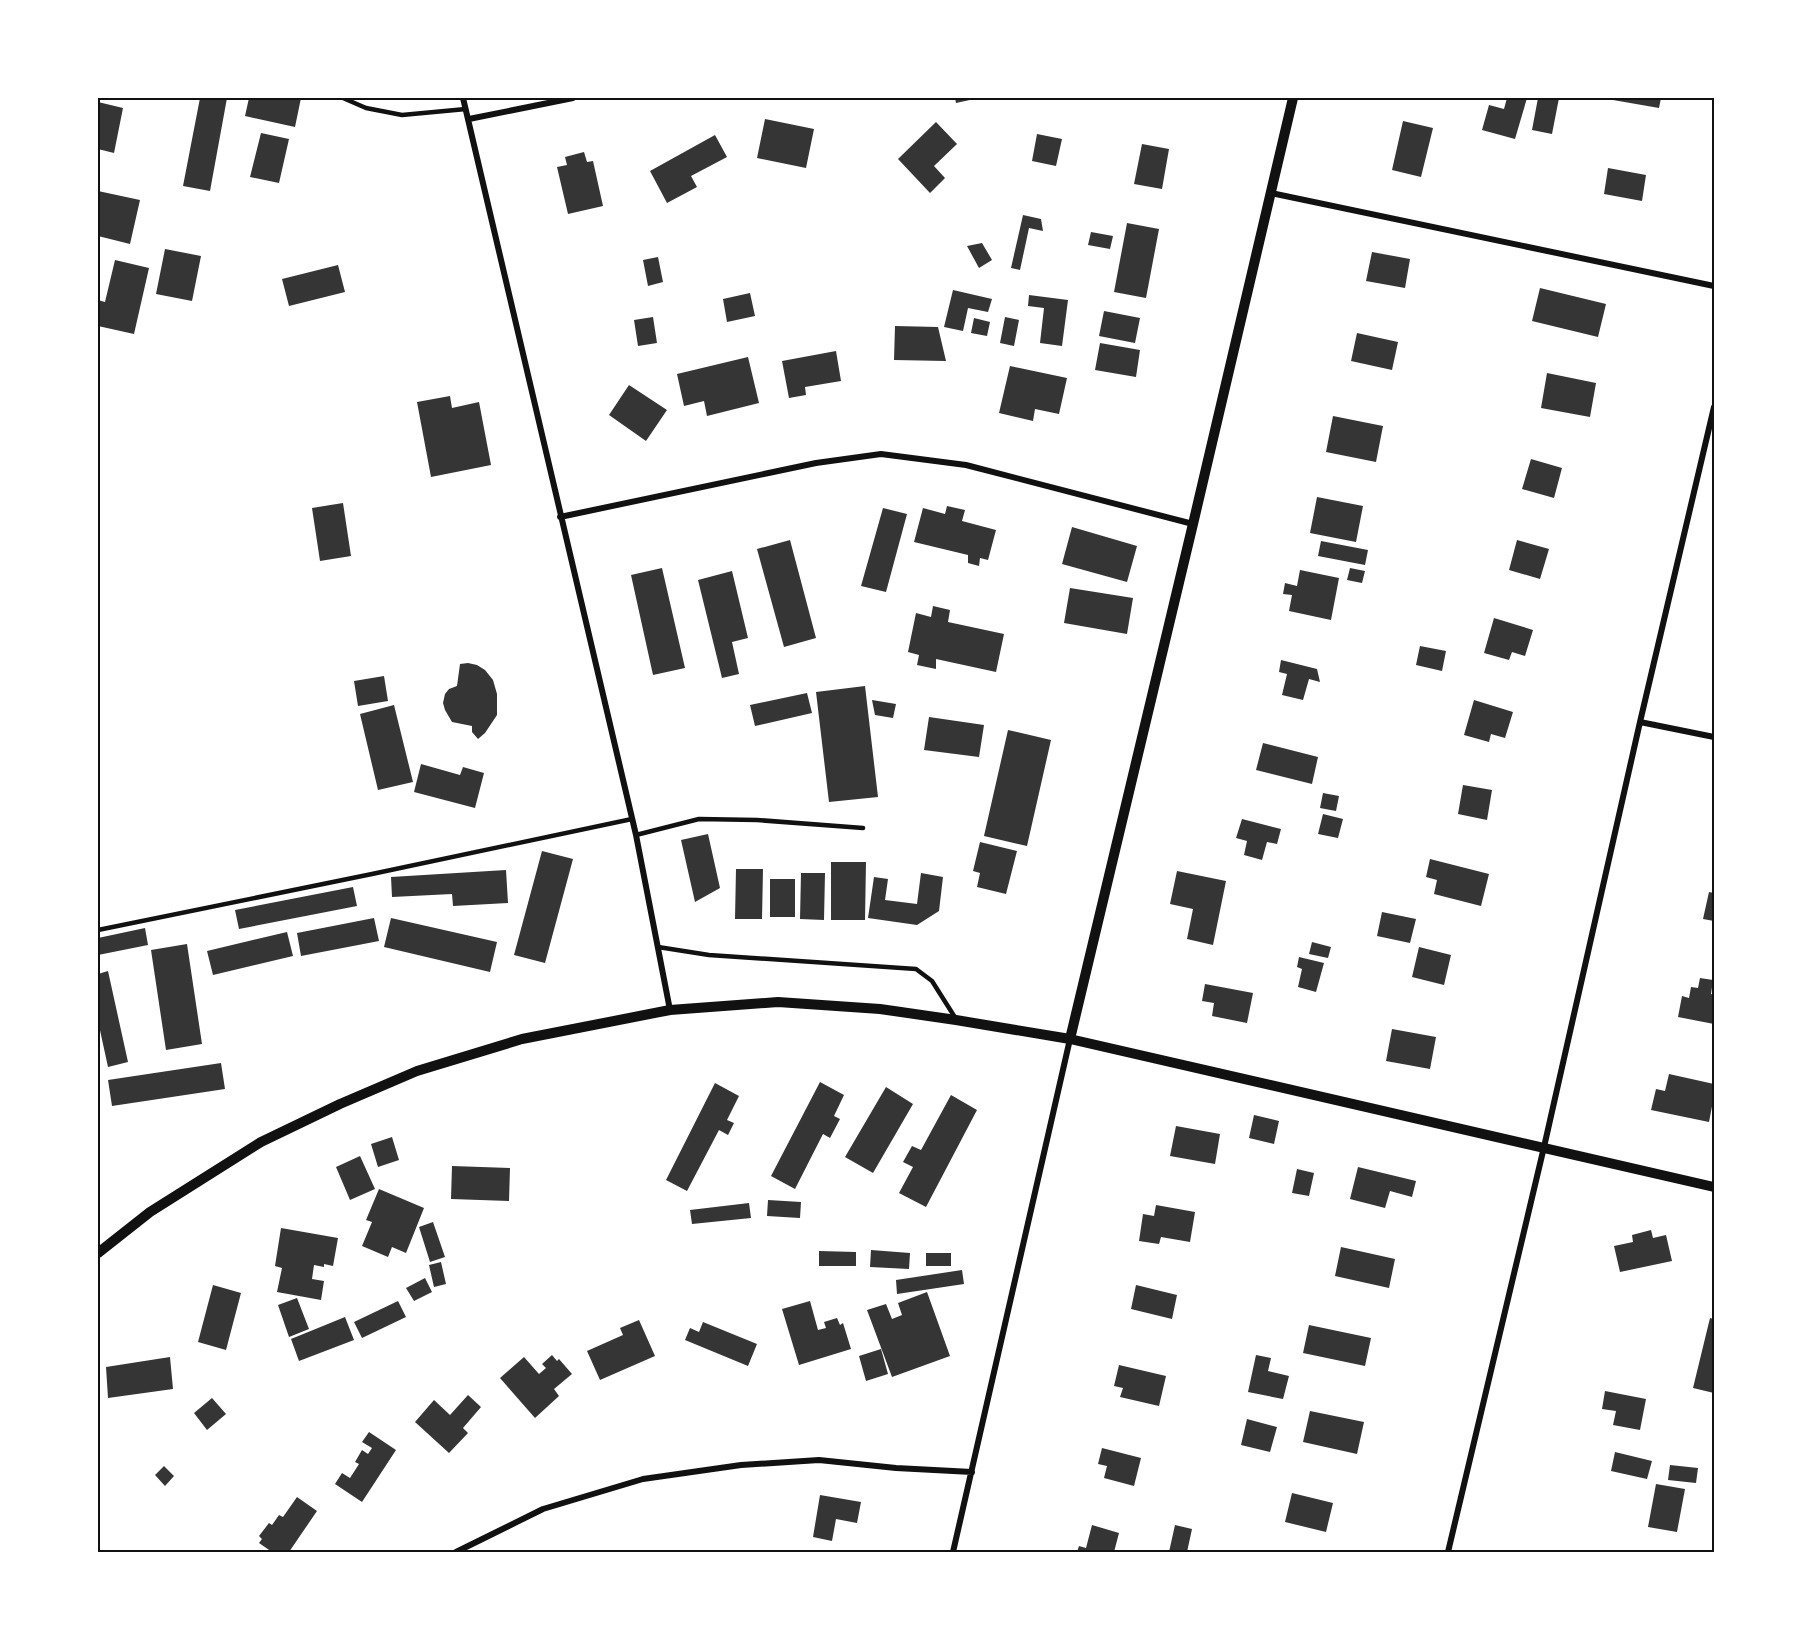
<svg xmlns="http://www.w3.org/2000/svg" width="1812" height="1650" font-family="'Varela Round',sans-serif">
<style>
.building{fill:#353535}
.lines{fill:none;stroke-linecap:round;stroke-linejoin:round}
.service{stroke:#111;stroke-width:4.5}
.minor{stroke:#111;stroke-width:6}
.tertiary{stroke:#111;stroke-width:10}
.neatline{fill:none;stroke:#111;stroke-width:2}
</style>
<rect width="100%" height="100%" fill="#fff"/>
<path class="building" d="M200 98H227L210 191 183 186Z
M249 98H301L295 127 245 116Z
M955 98H979L956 103Z
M1507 98H1527L1515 139 1482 130 1489 105 1504 109Z
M1538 98H1559L1552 134 1532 130Z
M1613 98H1661L1659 108 1613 100Z
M98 102 123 108 114 153 98 149Z
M765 119 814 129 806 168 757 158Z
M1403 121 1433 128 1421 177 1392 170Z
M936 122 957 144 934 166 945 178 930 193 898 159Z
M261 133 289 139 279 183 250 177Z
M1037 134 1062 139 1056 166 1032 161Z
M715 135 727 157 691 176 697 187 667 203 650 171Z
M1142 144 1169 149 1162 189 1134 184Z
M584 152 587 162 593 161 603 206 568 214 557 167 567 165 565 157Z
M1608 168 1646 175 1642 201 1604 194Z
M98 191 140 200 130 244 98 236Z
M1023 215 1041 219 1043 231 1029 228 1020 270 1011 268Z
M1127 223 1159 229 1146 298 1114 292Z
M1091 232 1113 236 1110 249 1088 245Z
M982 243 992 260 979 268 967 246Z
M165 249 201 256 192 301 156 294Z
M1372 252 1410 259 1405 288 1366 281Z
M658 257 663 282 648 286 643 260Z
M115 260 149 268 134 334 98 326V300L105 302Z
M338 265 345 292 289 306 282 279Z
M1540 288 1606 304 1598 337 1532 321Z
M953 290 992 299 988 312 968 308 963 331 944 327Z
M750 293 755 316 727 322 723 299Z
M1029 295 1068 300 1062 346 1040 343 1044 308 1028 306Z
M1104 311 1140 318 1135 343 1099 336Z
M653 317 657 343 638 346 634 320Z
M1005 317 1019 320 1014 346 1000 343Z
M974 318 990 322 987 336 971 333Z
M895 326 938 327 946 361 894 360Z
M1357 333 1398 342 1392 370 1351 361Z
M1100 343 1140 350 1136 377 1095 370Z
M836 351 841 381 805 387 806 395 789 398 782 361Z
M748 357 759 403 707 416 704 401 684 406 677 374Z
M1010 366 1067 378 1059 414 1035 409 1033 421 999 413Z
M1547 373 1596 383 1590 417 1541 408Z
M629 385 667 410 646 441 609 415Z
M450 396 452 408 479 402 491 465 431 477 417 402Z
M1333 416 1383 426 1376 462 1326 452Z
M1531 459 1562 468 1554 498 1522 489Z
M1317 497 1363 506 1356 542 1310 533Z
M343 503 351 556 320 561 312 508Z
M947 506 965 510 962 521 996 530 988 560 980 558 979 566 968 563V555L914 542 923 508 945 514Z
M883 508 907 514 886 592 861 586Z
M1072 527 1137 546 1127 582 1062 564Z
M790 540 816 638 784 647 757 549Z
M1517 540 1549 549 1540 579 1509 570Z
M1321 541 1368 550 1365 565 1318 556Z
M662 568 685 668 653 675 631 575Z
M1350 568 1365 571 1362 583 1347 580Z
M1300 570 1339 578 1331 620 1289 611 1292 595 1283 594 1285 583 1297 586Z
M732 571 748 638 732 642 739 674 722 678 698 580Z
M1070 588 1133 598 1127 634 1064 623Z
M933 606 950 610 948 622 1004 634 996 672 936 659V669L917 665 919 655 908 652 916 613 931 617Z
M1494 618 1533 630 1525 656 1512 652 1509 660 1484 653Z
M1420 646 1446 651 1442 671 1416 665Z
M1281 660 1317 669 1320 682 1309 679 1303 700 1282 695 1287 674 1279 672Z
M468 663 477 665 485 670 493 680 497 694V715L485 733 478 739 472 732V726L452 722 445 710 443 703 445 694 449 689 457 686 460 664Z
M384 676 388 701 358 706 354 681Z
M865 686 878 797 829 802 816 692Z
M807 693 812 713 755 726 750 705Z
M872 700 896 704 893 718 875 715Z
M1474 700 1513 712 1505 738 1491 734 1489 742 1464 735Z
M394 705 413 782 378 790 360 714Z
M929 717 984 725 979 757 924 750Z
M1008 730 1051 740 1027 846 984 836Z
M1263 743 1318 757 1312 784 1256 770Z
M421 764 460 775 463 767 484 773 475 808 414 792Z
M1463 785 1492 790 1487 820 1458 814Z
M1323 793 1339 796 1336 811 1320 808Z
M1323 814 1343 819 1338 838 1318 834Z
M1242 819 1281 829 1277 844 1267 842 1262 860 1244 855 1247 841 1236 838Z
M708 834 720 888 695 902 681 840Z
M980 842 1017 851 1006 894 977 887 980 873 973 871Z
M542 851 573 859 545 963 514 955Z
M1430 859 1489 874 1481 906 1434 894 1437 880 1426 877Z
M831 862H866L865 920H831Z
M736 869H763L762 919H735Z
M506 870 508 903 453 906 452 894 392 897 391 877Z
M1177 871 1226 881 1213 945 1187 939 1193 909 1170 904Z
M801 873H825L824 920 800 919Z
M921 873 943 877 939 911 917 925 868 918 874 877 888 879 885 900 917 904Z
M770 879H795V917H770Z
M353 887 357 906 239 929 235 910Z
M1709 892 1714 893V921L1703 919Z
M1382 912 1416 919 1410 943 1377 936Z
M374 918 379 941 301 956 297 933Z
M391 918 497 942 490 972 384 947Z
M145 928 148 945 98 955V938Z
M287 932 293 956 213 975 207 951Z
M1312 942 1331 947 1328 958 1309 954Z
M187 944 202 1044 166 1050 151 950Z
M1419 947 1451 955 1444 985 1412 977Z
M1299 957 1324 963 1316 992 1298 987 1302 969 1297 967Z
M108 971 128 1062 108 1067 98 1021V974Z
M1700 978 1713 980 1711 994 1714 995V1024L1678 1017 1682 996 1689 998 1691 987 1698 988Z
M1205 984 1253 993 1247 1023 1212 1016 1214 1003 1202 1001Z
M1392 1029 1436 1037 1430 1069 1386 1061Z
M221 1063 225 1089 112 1106 108 1080Z
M1669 1074 1714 1084V1096L1709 1122 1651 1110 1656 1089 1665 1091Z
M820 1082 844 1095 834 1116 840 1119 830 1138 823 1134 795 1189 771 1176Z
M715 1083 739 1096 727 1120 734 1123 728 1135 719 1130 687 1191 666 1180Z
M886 1087 913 1104 873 1173 845 1157Z
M951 1095 977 1110 926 1207 899 1193 913 1167 903 1162 912 1146 921 1150Z
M1254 1115 1279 1121 1274 1144 1249 1138Z
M1176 1126 1220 1134 1215 1164 1170 1156Z
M392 1137 399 1160 378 1167 371 1144Z
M360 1156 375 1189 350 1200 336 1167Z
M452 1166 510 1168 509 1201 451 1199Z
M1358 1167 1416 1181 1412 1197 1390 1191 1385 1208 1350 1199Z
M1297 1169 1314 1173 1309 1196 1292 1193Z
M379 1189 424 1208 406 1253 392 1247 388 1257 362 1246 372 1222 366 1220Z
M768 1200 801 1202 800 1218 767 1216Z
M749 1203 751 1218 692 1224 690 1210Z
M1156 1205 1195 1212 1190 1242 1161 1237 1159 1244 1139 1241 1143 1214 1154 1216Z
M433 1222 445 1257 430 1262 419 1227Z
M281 1228 338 1238 333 1266 324 1264V1267L314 1265 312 1279 324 1281 321 1300 277 1292 282 1268 275 1266Z
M1651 1230 1653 1238 1666 1235 1672 1261 1620 1272 1614 1246 1633 1242 1632 1235Z
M1341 1247 1395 1259 1389 1288 1335 1276Z
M871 1250 910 1253 909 1269 870 1267Z
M819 1251 856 1252V1266H819Z
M926 1253H951V1266H926Z
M441 1262 446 1284 434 1287 429 1265Z
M962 1270 964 1284 897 1294 896 1280Z
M425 1278 432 1292 414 1301 406 1288Z
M213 1285 241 1293 226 1350 198 1342Z
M1136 1285 1177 1295 1172 1319 1131 1309Z
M927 1292 950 1356 892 1377 867 1310 886 1304 892 1319 902 1315 898 1303Z
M297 1298 309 1329 289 1337 278 1305Z
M398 1301 406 1317 362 1338 354 1322Z
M810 1301 818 1330 826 1328 824 1322 837 1318 840 1325 843 1323 851 1349 799 1365 782 1309Z
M345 1317 354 1340 299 1361 291 1339Z
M1710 1318 1714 1319V1393L1693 1388Z
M639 1320 655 1356 600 1380 587 1351 623 1335 620 1328Z
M703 1322 757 1344 748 1366 685 1340 690 1328 699 1332Z
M1309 1325 1371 1338 1365 1366 1303 1353Z
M881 1349 888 1374 866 1381 859 1356Z
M552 1355 557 1361 559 1359 572 1374 554 1389 559 1396 535 1418 500 1378 524 1357 539 1374 546 1368 542 1364Z
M1256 1355 1271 1358 1268 1371 1289 1376 1283 1399 1248 1392Z
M170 1357 173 1389 108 1398 106 1367Z
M1119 1365 1166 1376 1159 1406 1120 1397 1123 1388 1114 1386Z
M1605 1391 1646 1399 1640 1430 1613 1425 1616 1411 1602 1409Z
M468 1395 481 1407 463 1428 468 1433 449 1453 415 1422 434 1400 450 1415Z
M212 1398 226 1414 207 1430 194 1413Z
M1310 1411 1364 1422 1357 1454 1303 1442Z
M1247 1419 1277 1427 1270 1452 1241 1445Z
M369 1432 396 1450 362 1502 335 1484 342 1473 350 1478 359 1464 355 1462 362 1450 368 1454 372 1448 362 1442Z
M1102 1448 1141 1458 1134 1486 1104 1478 1107 1466 1098 1464Z
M1615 1452 1652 1461 1647 1479 1611 1471Z
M1670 1465 1698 1468 1696 1483 1668 1480Z
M164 1466 174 1476 165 1486 155 1475Z
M1656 1484 1685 1489 1677 1532 1648 1527Z
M1292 1493 1333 1503 1326 1532 1285 1522Z
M820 1495 861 1502 857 1523 836 1519 832 1541 813 1537Z
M297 1497 317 1511 289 1552H272L259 1543 262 1539 259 1536 269 1523 272 1525 279 1515 283 1517Z
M1092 1525 1119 1533 1114 1552H1077L1079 1546 1086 1548Z
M1175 1525 1192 1529 1187 1552H1169Z"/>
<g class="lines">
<path class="service" d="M343 98 366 108 402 115 466 109
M636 835 699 819 757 820 863 828
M98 930 372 874 632 819
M658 947 709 955 916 969 932 981 956 1019"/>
<path class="minor" d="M463 98 636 835 670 1010
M469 119 573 98
M1271 193 1714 286
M560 517 816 463 881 454 966 465 1193 524
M1640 722 1714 737
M456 1552 543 1509 643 1479 741 1465 819 1460 896 1468 972 1472
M953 1552 1070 1039
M1448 1552 1544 1147 1640 722 1714 407"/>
<path class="tertiary" d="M1070 1039 1193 524 1293 98
M98 1253 150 1212 261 1142 340 1104 417 1071 522 1039 670 1010 778 1002 880 1009 956 1020 1070 1039 1714 1187"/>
</g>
<rect width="1812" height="1650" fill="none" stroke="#ffffff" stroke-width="198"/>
<rect x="99" y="99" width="1614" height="1452" class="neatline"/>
</svg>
